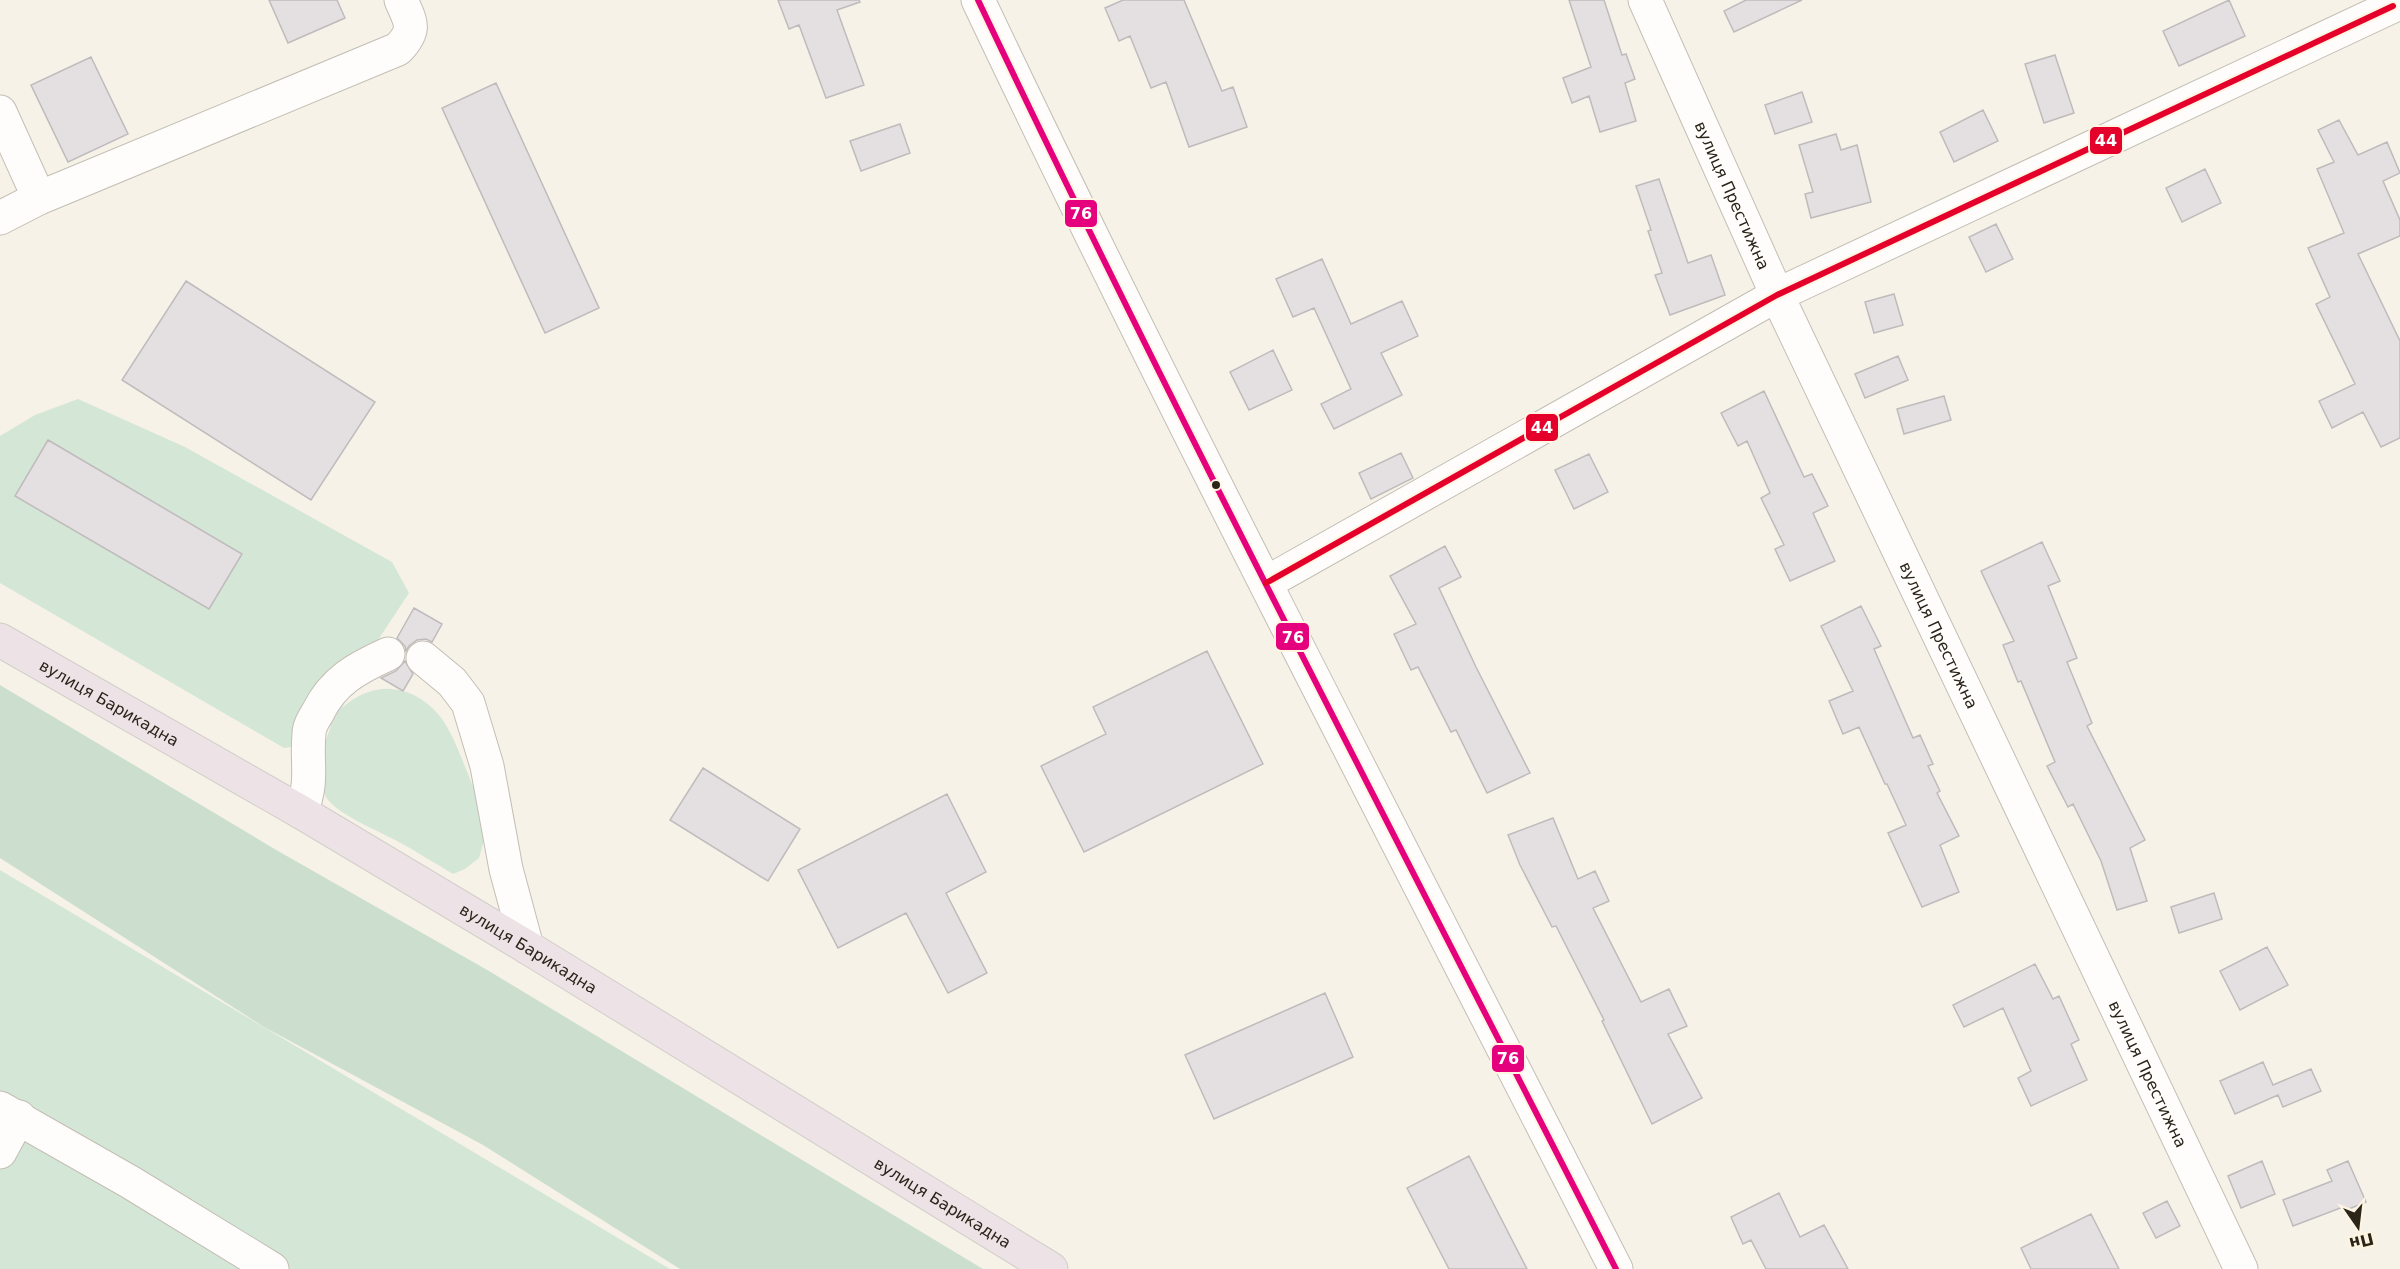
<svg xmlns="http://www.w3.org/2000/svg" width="2400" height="1269" font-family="'DejaVu Sans',sans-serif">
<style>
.green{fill:#d4e6d6}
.forest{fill:#ccdfce}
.building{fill:#e4dfe1;stroke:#bfbbbc;stroke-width:1.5}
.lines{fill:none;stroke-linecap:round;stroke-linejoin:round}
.minor-casing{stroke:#c3beb4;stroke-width:35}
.major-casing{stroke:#d1cec9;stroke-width:35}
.minor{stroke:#fefdfc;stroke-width:33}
.major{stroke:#ede3e7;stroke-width:33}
.bus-1-casing{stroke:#fdf4e2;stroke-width:10}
.bus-2-casing{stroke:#fdf4e2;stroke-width:10}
.bus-1{stroke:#e5007d;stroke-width:6}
.bus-2{stroke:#e4002b;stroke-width:6}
.bus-dot{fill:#2a2419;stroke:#fdf4e2;stroke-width:2}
.labels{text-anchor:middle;stroke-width:4.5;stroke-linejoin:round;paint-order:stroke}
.street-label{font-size:16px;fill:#2a2419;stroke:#fdf4e2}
.line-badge{stroke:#fdf4e2;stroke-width:2}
.badge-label{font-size:16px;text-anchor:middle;font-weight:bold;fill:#fff}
</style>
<rect width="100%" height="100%" fill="#f7f2e8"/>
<path class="green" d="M78 399 185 447 392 562 409 593 374 646 342 708C373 680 411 683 439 715 452 731 460 755 468 774 475 792 484 811 485 831 485 840 481 850 479 858L465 869 453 874C434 863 416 851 397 841 379 831 336 814 326 797 313 773 324 748 331 725L312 744 284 748 0 583V436L35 415Z
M0 870 670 1269H0Z"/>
<path class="forest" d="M0 685 278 851 489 971 983 1269H680L483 1145 264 1027 0 858Z"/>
<path class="building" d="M269 0H337L345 18 288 43Z
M778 0H859L860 2 837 10 864 85 826 98 799 25 789 29Z
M1123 0H1184L1222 91 1233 87 1247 127 1189 147 1166 82 1151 88 1130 36 1119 41 1105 8Z
M1569 0H1604L1622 55 1626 54 1635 79 1625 83 1636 121 1600 132 1589 96 1572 103 1563 78 1591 67Z
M1746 0H1802L1734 32 1724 11Z
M2229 0 2245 36 2179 66 2163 31Z
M2055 55 2074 113 2044 123 2025 64Z
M91 57 128 134 68 162 31 85Z
M496 83 599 308 545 333 442 108Z
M1802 92 1812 122 1775 134 1765 105Z
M1983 110 1998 141 1954 162 1940 132Z
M2339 120 2358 155 2387 142 2400 173 2383 181 2400 220V236L2358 254 2400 341V438L2381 447 2363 412 2332 428 2319 401 2355 384 2316 304 2330 297 2308 248 2344 233 2317 169 2334 162 2318 130Z
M900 124 910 153 861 171 850 141Z
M1836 134 1841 150 1857 145 1871 202 1811 218 1805 194 1813 192 1799 145Z
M2205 169 2221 203 2182 222 2166 188Z
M1659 179 1688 263 1711 255 1725 295 1670 315 1655 275 1662 273 1648 231 1651 230 1636 186Z
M1996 224 2013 259 1986 272 1969 237Z
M1322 259 1351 324 1402 301 1418 336 1381 353 1402 395 1334 429 1321 404 1351 389 1314 308 1293 317 1276 279Z
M186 281 375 402 311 500 122 380Z
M1894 294 1903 325 1874 333 1865 302Z
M1273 350 1292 390 1249 410 1230 372Z
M1898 356 1908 380 1865 398 1855 374Z
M1764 391 1804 477 1812 474 1828 506 1813 513 1835 561 1790 581 1775 549 1784 545 1761 498 1770 493 1747 441 1738 446 1721 413Z
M1944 396 1951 420 1904 434 1897 409Z
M48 440 242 554 209 609 15 496Z
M1401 453 1413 478 1371 499 1359 473Z
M1589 454 1608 492 1574 509 1555 470Z
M2042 542 2060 581 2048 586 2077 658 2067 662 2092 723 2087 726 2145 840 2130 848 2147 901 2117 910 2101 861 2073 804 2068 807 2047 766 2055 762 2021 681 2018 682 2003 645 2014 641 1981 571Z
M1445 546 1461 577 1439 588 1476 667 1530 773 1487 793 1456 730 1451 732 1418 667 1411 670 1394 634 1416 624 1390 576Z
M1861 606 1881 646 1874 649 1913 738 1920 735 1933 764 1928 766 1940 791 1937 793 1959 836 1940 845 1959 892 1922 907 1888 833 1906 825 1887 784H1885L1859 727 1843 734 1829 701 1853 691 1821 626Z
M414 608 442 624 432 642 426 639 417 640 409 646 406 651 405 646 397 638Z
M1207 651 1263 764 1084 852 1041 766 1106 734 1093 707Z
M405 661 413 674 403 691 381 678 396 671Z
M703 768 800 829 768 881 670 820Z
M947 794 986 872 946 893 987 973 948 993 906 913 838 948 798 870Z
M1553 818 1578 879 1595 871 1609 901 1593 908 1641 1002 1669 989 1687 1026 1668 1034 1702 1098 1652 1124 1602 1021 1604 1020 1556 926 1552 927 1520 865 1508 835Z
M2214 893 2222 919 2179 933 2171 907Z
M2267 947 2288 985 2240 1010 2220 971Z
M2035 964 2053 999 2059 996 2079 1040 2071 1044 2087 1080 2031 1106 2018 1078 2031 1071 2003 1008 1964 1027 1953 1005Z
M1325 993 1353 1057 1214 1119 1185 1055Z
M2263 1062 2273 1085 2311 1069 2321 1091 2283 1107 2278 1095 2235 1114 2220 1081Z
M1469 1156 1527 1269H1449L1407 1188Z
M2262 1161 2275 1194 2241 1208 2228 1176Z
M2348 1161 2366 1202 2344 1211 2343 1207 2293 1226 2283 1200 2332 1181 2327 1170Z
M1779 1193 1800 1237 1824 1225 1848 1269H1766L1751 1240 1743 1244 1731 1217Z
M2167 1201 2180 1226 2156 1238 2143 1213Z
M2091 1214 2119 1269H2031L2021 1248Z"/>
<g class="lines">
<g class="minor-casing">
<g id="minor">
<path d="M978 0C1181 428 1401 847 1616 1269"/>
<path id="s1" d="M1645 0 1777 295 2241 1269"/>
<path d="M0 112 39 198"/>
<path d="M0 218 39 198 398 49C417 29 411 23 401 0"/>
<path d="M1266 583 1777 295 2393 6"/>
<path d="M423 658 452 682 468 703 487 766 506 869 527 947"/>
<path d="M301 812C314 780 306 765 309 734 309 726 314 719 318 712 333 681 357 668 388 654"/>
<path d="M0 1108 130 1182 272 1269"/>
<path d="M0 1152 19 1117"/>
</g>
</g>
<g class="major-casing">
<g id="major">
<path id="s2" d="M0 640 301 812 527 947 1051 1269"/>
</g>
</g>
<use href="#minor" class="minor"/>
<use href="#major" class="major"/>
<g class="bus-1-casing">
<path id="bus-1" d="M978 0C1181 428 1401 847 1616 1269"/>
</g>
<g class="bus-2-casing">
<path id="bus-2" d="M1266 583 1777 295 2393 6"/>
</g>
<use href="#bus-1" class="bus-1"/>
<use href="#bus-2" class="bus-2"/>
</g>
<circle class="bus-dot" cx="1216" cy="485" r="5"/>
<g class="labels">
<g class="street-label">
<text dy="6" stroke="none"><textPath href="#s1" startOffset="214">вулиця Престижна</textPath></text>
<text dy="6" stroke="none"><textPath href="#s1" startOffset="700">вулиця Престижна</textPath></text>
<text dy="6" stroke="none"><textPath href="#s2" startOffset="126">вулиця Барикадна</textPath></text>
<text dy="6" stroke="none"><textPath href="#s2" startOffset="612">вулиця Барикадна</textPath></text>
<text dy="6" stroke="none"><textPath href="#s1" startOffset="1186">вулиця Престижна</textPath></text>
<text dy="6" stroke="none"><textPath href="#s2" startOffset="1098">вулиця Барикадна</textPath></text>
</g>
</g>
<g class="line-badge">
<rect x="2089" y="126" width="34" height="29" rx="6" fill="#e4002b"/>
<rect x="1064" y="199" width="34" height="29" rx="6" fill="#e5007d"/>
<rect x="1525" y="413" width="34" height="29" rx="6" fill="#e4002b"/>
<rect x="1275" y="622" width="35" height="29" rx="6" fill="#e5007d"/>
<rect x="1491" y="1044" width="34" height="29" rx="6" fill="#e5007d"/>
</g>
<g class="badge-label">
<text x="2106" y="146">44</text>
<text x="1081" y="219">76</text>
<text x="1542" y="433">44</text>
<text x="1293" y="643">76</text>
<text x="1508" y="1064">76</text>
</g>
<g transform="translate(2358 1227) rotate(166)" stroke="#fdf4e2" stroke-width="4.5" paint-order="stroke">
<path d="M0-4.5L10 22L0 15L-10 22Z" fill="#2a2419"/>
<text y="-9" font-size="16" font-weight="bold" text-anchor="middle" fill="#2a2419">Пн</text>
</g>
</svg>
